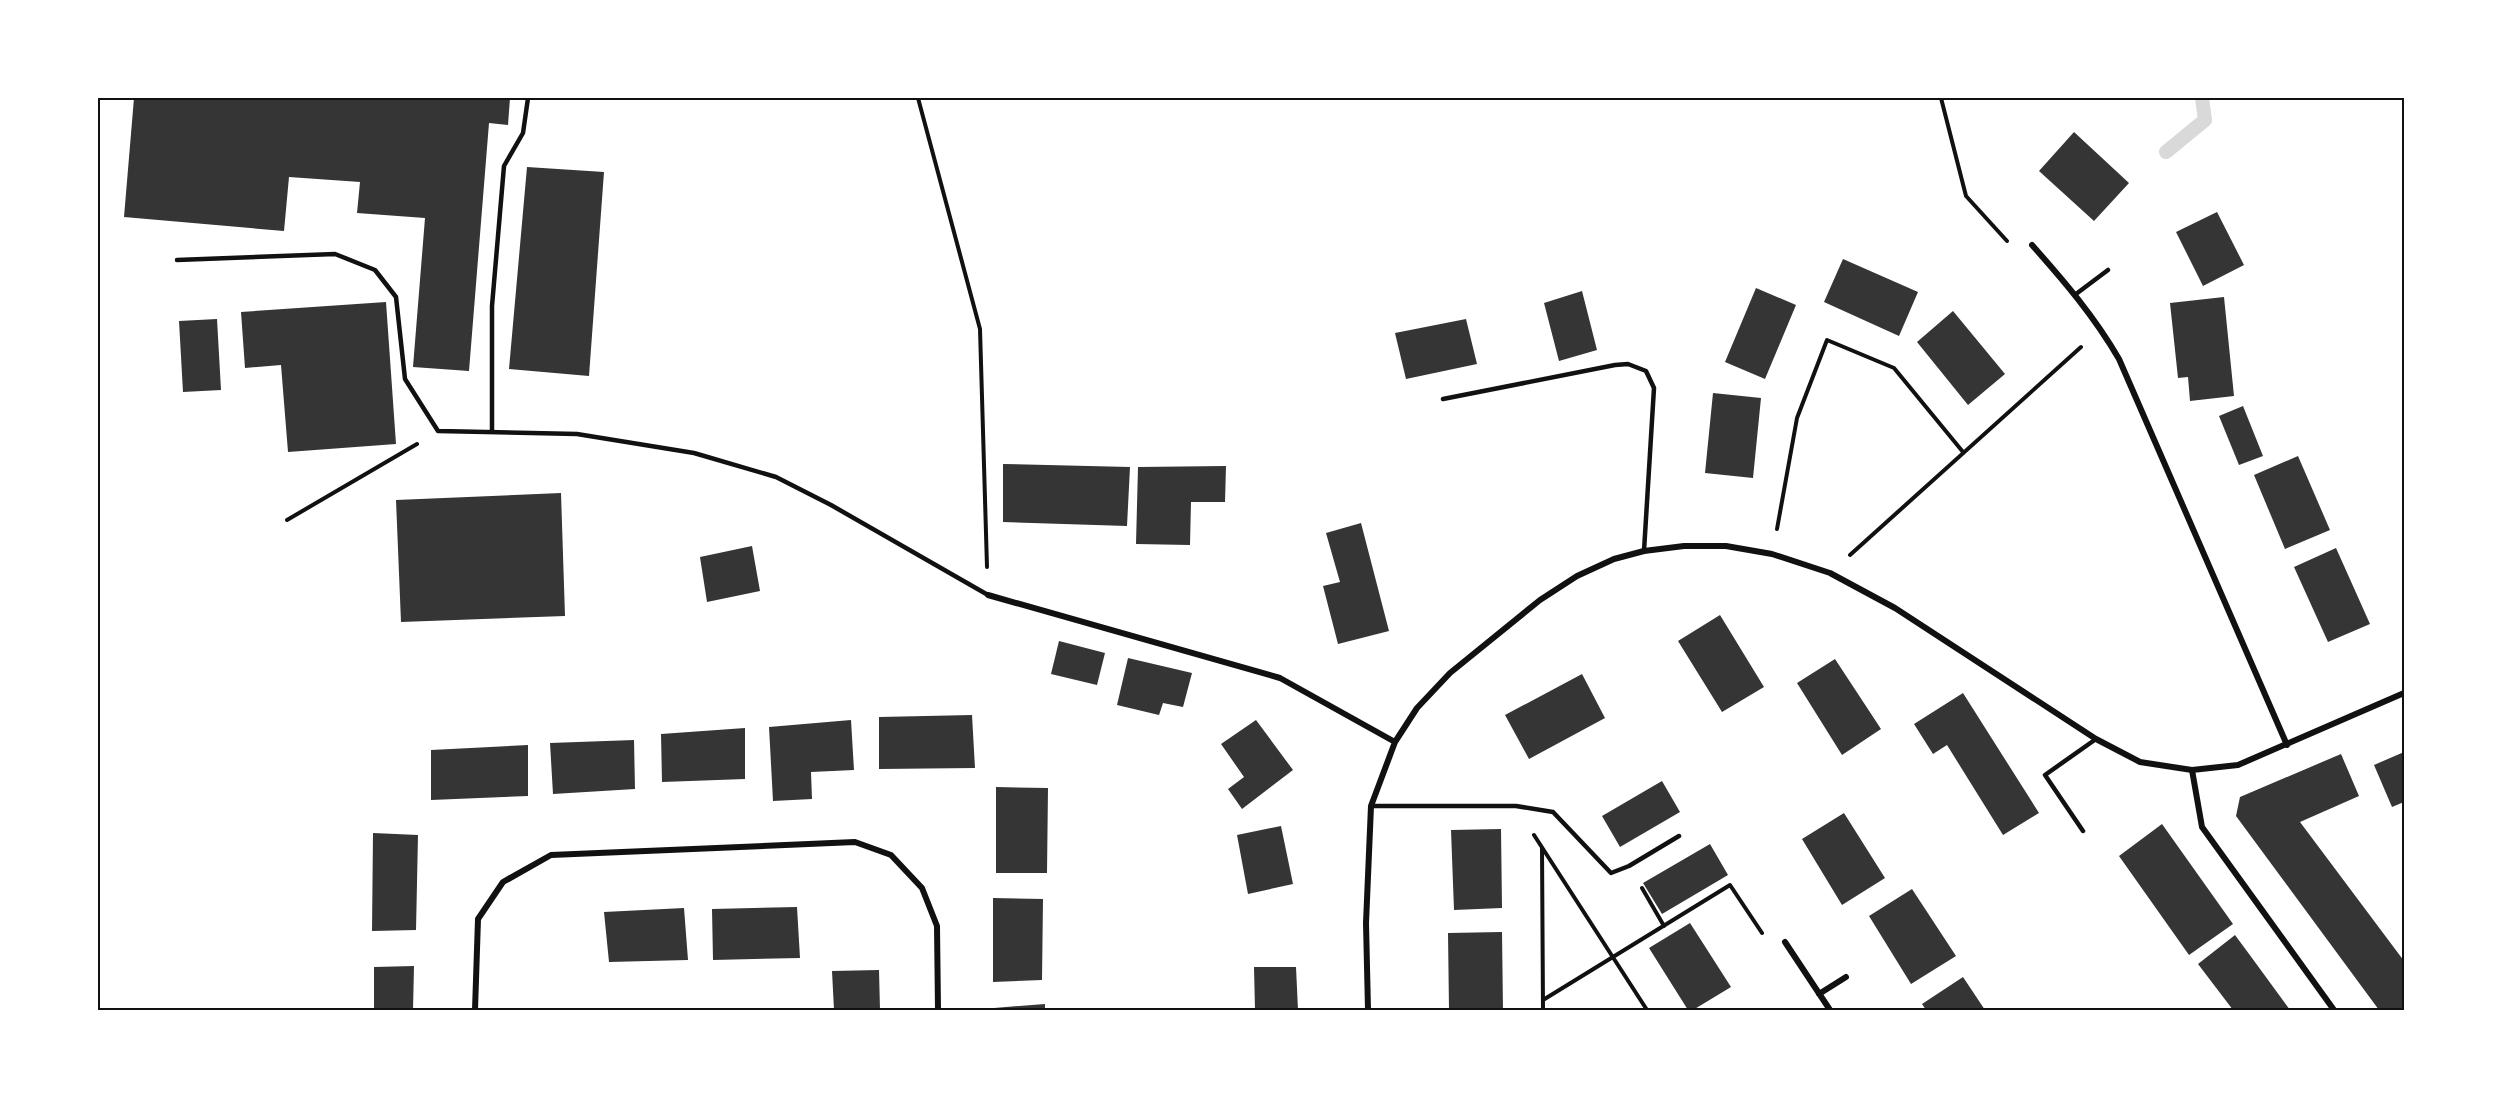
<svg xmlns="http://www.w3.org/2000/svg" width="2502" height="1108" font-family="'PT Sans Narrow',sans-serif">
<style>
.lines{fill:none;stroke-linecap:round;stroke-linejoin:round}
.stream{stroke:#d9d9d9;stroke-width:14}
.building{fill:#353535}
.path{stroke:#111;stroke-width:4}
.service{stroke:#111;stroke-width:4.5}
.minor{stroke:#111;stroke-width:6}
.neatline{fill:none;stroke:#111;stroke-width:2}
</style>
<rect width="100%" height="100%" fill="#fff"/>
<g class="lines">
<path class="stream" d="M2166 152 2205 120 2202 98"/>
</g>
<path class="building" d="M134 98H510L508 125 489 123 469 371 413 367 425 218 357 213 360 182 289 177 284 231 124 217Z
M2074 132 2129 183 2094 221 2039 171Z
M527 167 604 172 589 376 509 369Z
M2217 212 2244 265 2203 286 2176 232Z
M1843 259 1918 292 1899 336 1824 302Z
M1756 288 1796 305 1765 379 1725 362Z
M1582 291 1597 350 1559 361 1544 303Z
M2224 297 2234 396 2190 401 2188 377 2178 378 2170 303Z
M386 302 396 444 288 452 281 365 245 368 241 312Z
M1953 311 2005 374 1968 405 1917 342Z
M217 319 221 390 183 392 179 321Z
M1466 319 1477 364 1406 379 1395 333Z
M1713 393 1761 398 1753 478 1705 473Z
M2243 406 2263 456 2239 465 2219 416Z
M2298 456 2330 530 2285 549 2254 475Z
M1003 464 1130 467 1127 526 1003 522Z
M1226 466 1225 502H1191L1190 545 1136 544 1138 467Z
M561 493 565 616 401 622 396 500Z
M1361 523 1389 631 1338 644 1323 586 1340 582 1326 533Z
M752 546 760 591 707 602 700 557Z
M2336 548 2370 624 2328 642 2294 567Z
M1720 615 1764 687 1722 712 1678 641Z
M1059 641 1105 653 1097 685 1051 674Z
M1128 658 1192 673 1183 707 1163 703 1159 715 1117 705Z
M1835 659 1881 729 1842 755 1797 683Z
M1582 674 1605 718 1529 759 1505 715Z
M1963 693 2039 813 2003 835 1947 745 1933 754 1914 724Z
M972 715 975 768 879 769V717Z
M851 720 854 770 811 772 812 799 773 801 769 727Z
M1256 720 1293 770 1242 809 1228 789 1244 777 1221 744Z
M745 728V779L662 782 661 734Z
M634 740 635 789 553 794 550 743Z
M528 745V796L431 800V750Z
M2404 752V802L2392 807 2374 765Z
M2341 754 2359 796 2300 822 2404 961V1010H2379L2236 816 2240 797Z
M1662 781 1680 812 1620 847 1602 816Z
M996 787 1048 788 1047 873H996Z
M1844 813 1885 878 1842 905 1802 839Z
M2162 824 2233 924 2189 955 2119 856Z
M1281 826 1293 884 1248 894 1237 835Z
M1501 829 1502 908 1454 910 1451 830Z
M373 833 418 835 416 930 372 931Z
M1710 844 1728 875 1662 914 1643 883Z
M1912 889 1956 956 1911 984 1869 916Z
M993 898 1043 899 1042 980 993 982Z
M797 907 800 958 713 960 712 909Z
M684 908 688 960 609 962 604 912Z
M1690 923 1731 987 1693 1010H1688L1649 948Z
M1502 932 1503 1010H1449L1448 933Z
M2235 935 2252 958 2290 1010H2233L2198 964Z
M414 966 413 1010H374V967Z
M1254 967H1296L1298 1010H1255Z
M879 970 880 1010H834L832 971Z
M1963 977 1985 1010H1926L1922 1004Z
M1045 1004V1010H994V1008Z"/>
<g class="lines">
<path class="path" d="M918 98 980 329 987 567
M1941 98 1966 196 2007 241
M287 520 417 444
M1777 529 1797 418 1827 340 1894 368 1963 452
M1850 555 2081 347
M1534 835 1647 1010
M1542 848 1543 1010
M1642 888 1664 926
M1543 1000 1730 885 1762 933"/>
<path class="service" d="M177 260 335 254 375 270 396 297 405 379 438 431 577 434 694 453 776 477 831 505 988 595
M2076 294 2108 270
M1443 399 1615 365 1628 364 1646 371 1654 388 1644 551
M492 431V306L504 166 523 133 528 98
M1371 806H1516L1553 812 1611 873 1629 866 1679 836
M2083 831 2045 775 2096 739"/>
<path class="minor" d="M2032 245C2064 281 2094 316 2119 359L2287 745
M988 595 1280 678 1395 742
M2192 770 2202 827 2334 1010
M1785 942 1830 1010
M1819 994 1846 977
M475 1010 478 919 503 882 551 855 855 842 891 855 922 888 937 926 938 1010
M1368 1010 1366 923 1371 806 1395 742 1417 708 1450 673 1540 600 1577 576 1614 559 1644 551 1684 546H1726L1772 554 1830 573 1895 608 2096 739 2140 762 2192 770 2238 765 2404 693"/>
</g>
<rect width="2502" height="1108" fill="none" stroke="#ffffff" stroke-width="198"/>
<rect x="99" y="99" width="2304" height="910" class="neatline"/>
</svg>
